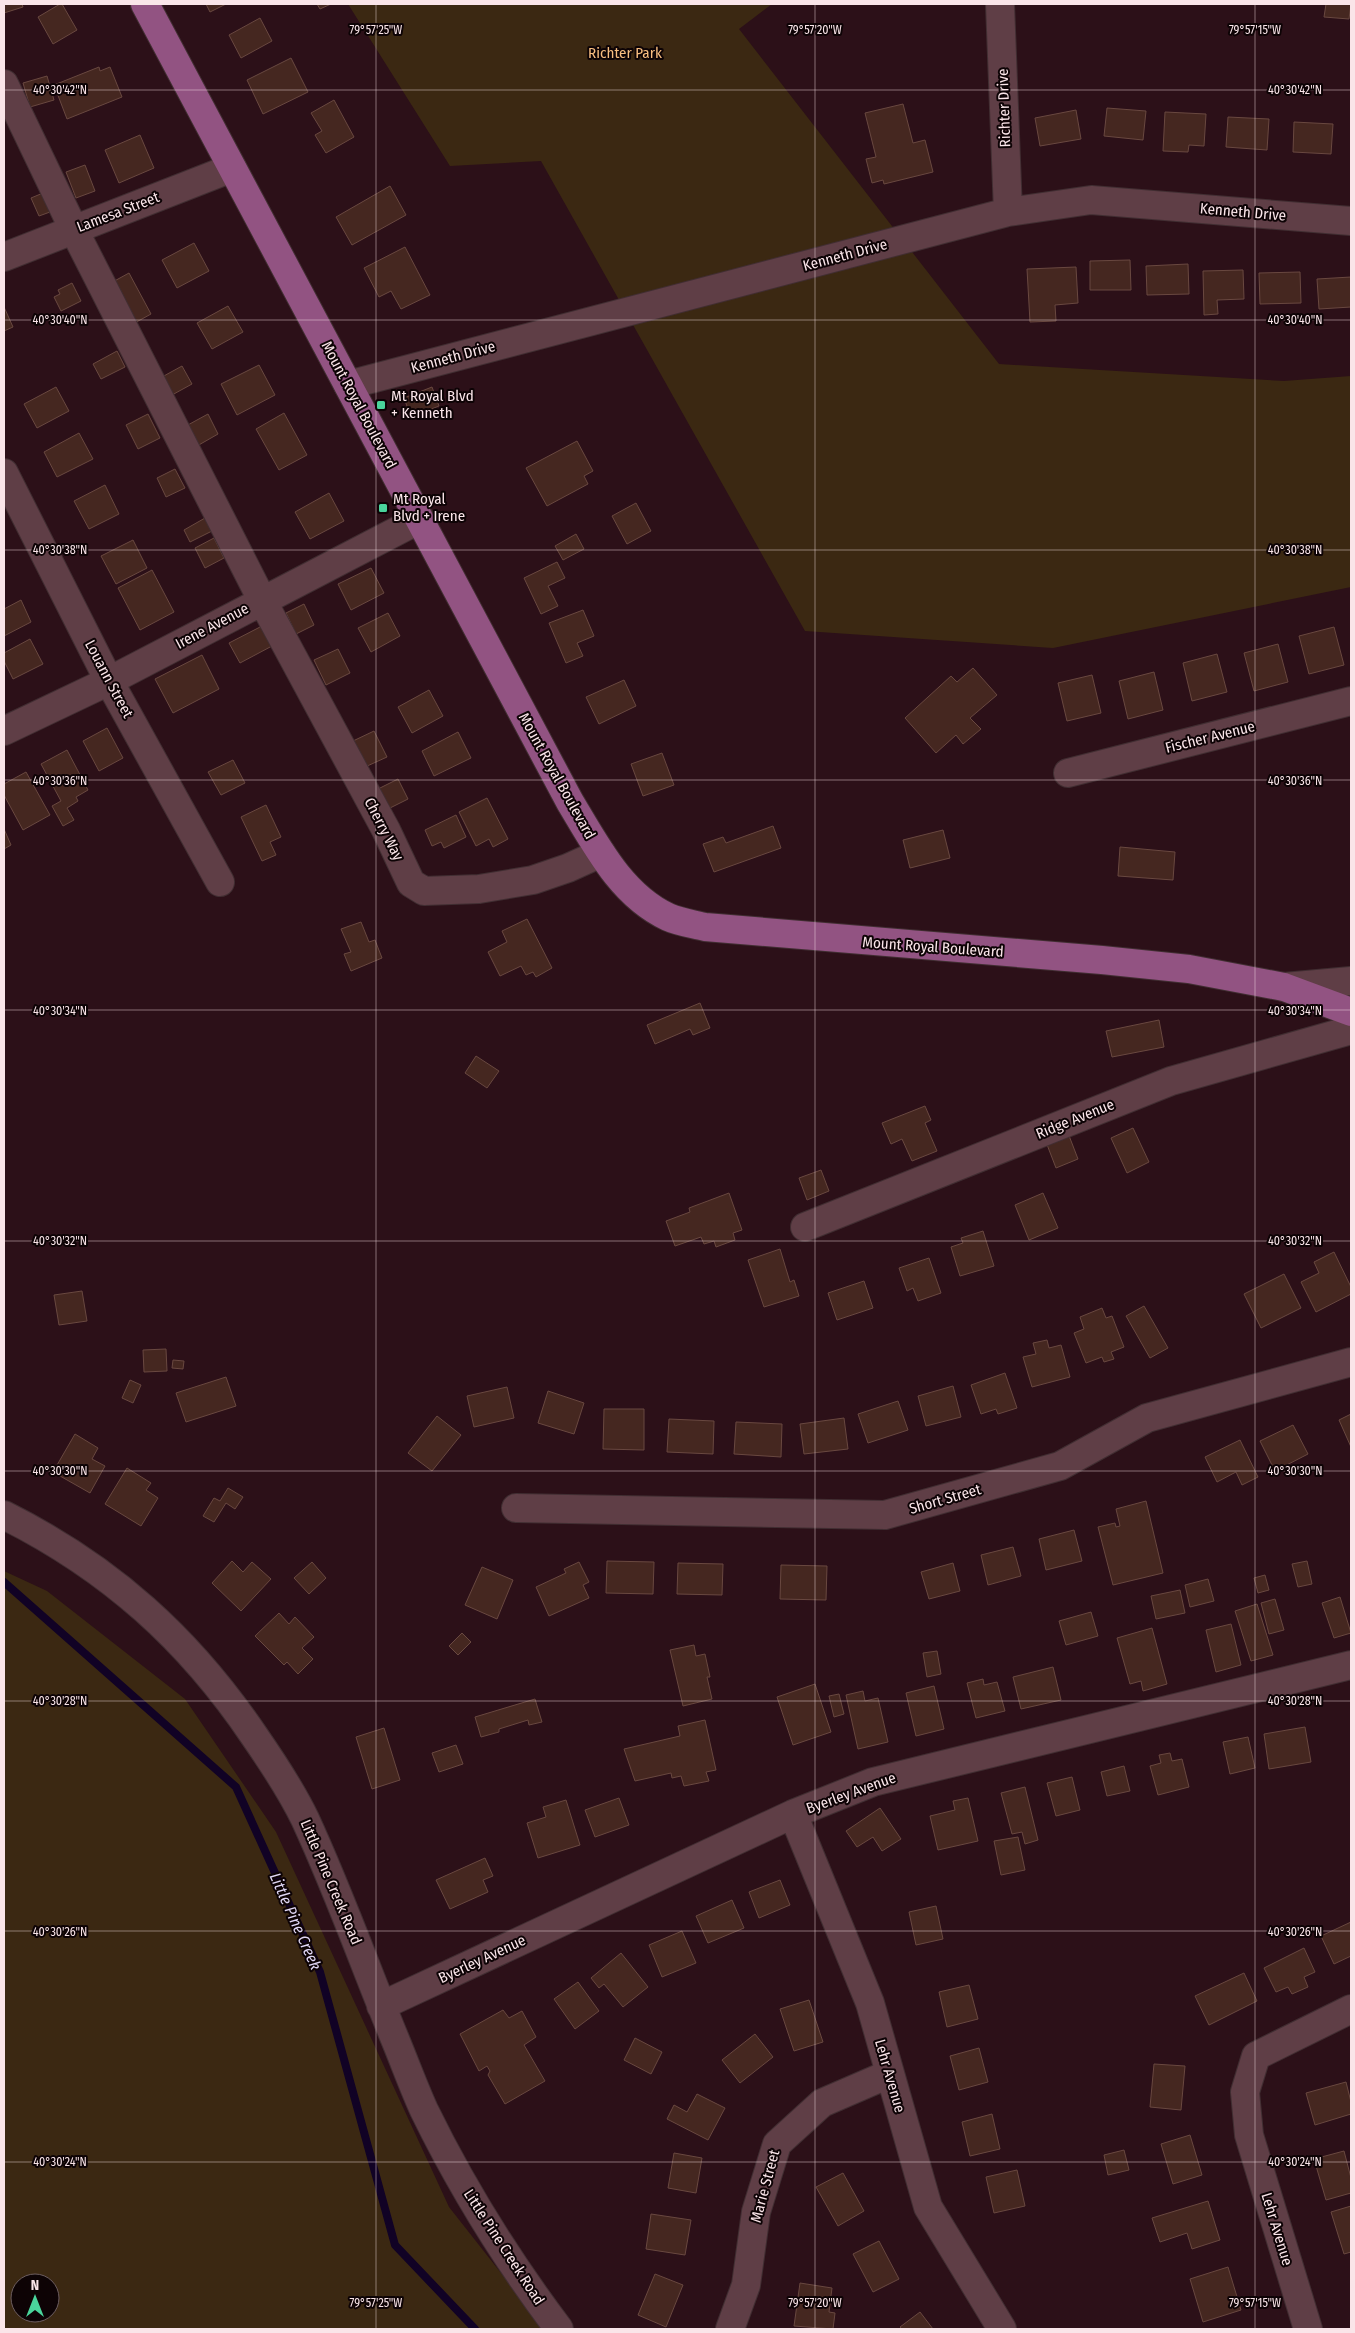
<svg xmlns="http://www.w3.org/2000/svg" width="1355" height="2333" font-family="'Fira Sans Condensed',sans-serif">
<style>
.green{fill:#3b2812;fill-rule:evenodd}
.lines{fill:none;stroke-linecap:round;stroke-linejoin:round}
.stream{stroke:#110225;stroke-width:8}
.building{fill:#452720;stroke:#694840}
.minor-casing{stroke:#412e32;stroke-width:30}
.major-casing{stroke:#412e32;stroke-width:30}
.minor{stroke:#5f3e46;stroke-width:28}
.major{stroke:#925382;stroke-width:28}
.ticks{fill:none;stroke:#fae5e9;stroke-width:1;stroke-opacity:0.45}
.poi-dot{fill:#4ad49c;stroke:#0d0305;stroke-width:2}
.labels{text-anchor:middle;stroke-width:4;stroke-linejoin:round;paint-order:stroke}
.park-label{font-size:15px;fill:#f9be80;stroke:#0d0305}
.street-label{font-size:15px;fill:#fae5e9;stroke:#0d0305}
.poi-label{font-size:15px;fill:#fae5e9;stroke:#0d0305;text-anchor:start}
.water-label{font-size:16px;font-style:italic;fill:#dfd6f4;stroke:#0d0305}
.ticks-label{font-size:12px;text-anchor:middle;fill:#fae5e9;stroke:#0d0305;stroke-width:4;stroke-linejoin:round;paint-order:stroke}
</style>
<rect width="100%" height="100%" fill="#2c1018"/>
<path class="green" d="M348 4H772L739 29 999 364 1284 381 1351 376V587L1053 648 805 631 541 161 450 166Z
M4 1571 47 1591 185 1699 276 1832 449 2207 545 2329H4ZM20 2283H50V2313H20Z"/>
<g class="lines">
<path class="stream" d="M4 1582 236 1787 320 1972 395 2245 475 2329"/>
</g>
<path class="building" d="M4 4H22L23 7 4 13Z
M60 4H62L77 30 53 44 38 17Z
M206 4H226L210 12Z
M317 4H331L320 9Z
M1326 4H1351L1349 19 1324 17Z
M260 18 272 41 241 58 229 35Z
M291 58 308 92 263 114 247 80Z
M99 67 100 71 110 67 122 97 67 119 54 85Z
M47 76 54 100 30 107 23 83Z
M334 100 354 137 326 153 315 135 322 131 311 113Z
M903 104 913 143 925 140 933 172 884 184 883 180 872 183 866 159 876 157 865 113Z
M1107 108 1146 111 1143 140 1104 136Z
M1076 110 1081 139 1040 146 1035 118Z
M1165 112 1206 114 1204 146 1189 145 1188 152 1163 151Z
M1228 117 1269 119 1267 150 1226 147Z
M1294 122 1333 124 1331 154 1293 152Z
M140 135 154 168 119 183 105 150Z
M85 165 95 191 76 198 66 172Z
M390 186 406 215 352 245 336 217Z
M43 193 50 212 39 216 31 198Z
M194 243 209 271 177 288 162 260Z
M405 247 430 295 401 309 391 291 379 297 364 268Z
M1130 260 1131 290H1090V261Z
M1188 264 1189 294 1147 295 1146 266Z
M1076 267 1078 303 1055 305 1056 321 1030 322 1027 269Z
M1243 270 1244 299 1217 300 1218 314 1204 315 1203 271Z
M1300 272 1301 303 1260 304 1259 273Z
M129 273 151 314 131 325 109 284Z
M1351 277V307L1319 309 1317 279Z
M72 283 81 301 61 311 54 297 60 294 58 290Z
M228 306 243 332 212 349 197 323Z
M4 307 13 327 4 331Z
M117 351 125 367 101 379 93 364Z
M259 365 275 395 237 415 221 384Z
M182 366 192 384 172 395 162 377Z
M56 387 69 411 37 428 24 404Z
M432 387 439 406 411 417 404 398Z
M284 413 307 455 279 470 256 429Z
M148 414 160 438 138 449 126 425Z
M208 414 218 434 197 446 186 426Z
M79 433 93 459 57 477 44 452Z
M577 441 593 471 584 476 588 484 547 506 526 468Z
M175 469 185 488 166 497 157 478Z
M105 485 119 514 89 529 74 501Z
M329 493 344 521 310 539 295 512Z
M636 503 651 531 627 544 612 516Z
M205 518 212 531 190 542 184 530Z
M576 534 584 549 563 560 555 546Z
M214 538 224 558 205 568 195 548Z
M133 540 147 568 116 584 101 556Z
M557 562 565 578 548 586 558 606 541 614 524 578Z
M371 568 384 593 351 610 338 584Z
M152 570 174 612 140 630 118 588Z
M21 600 31 622 4 636V609Z
M304 604 314 625 296 634 286 613Z
M583 610 594 636 577 643 583 656 566 663 549 623Z
M388 613 400 636 371 652 358 628Z
M262 626 272 646 240 663 229 643Z
M1334 627 1344 665 1309 674 1299 636Z
M30 639 43 664 13 679 4 661V653Z
M1278 644 1288 682 1254 691 1244 653Z
M338 649 350 673 326 685 314 660Z
M1217 654 1227 692 1192 701 1183 663Z
M202 655 219 689 173 713 155 679Z
M973 668 997 695 970 718 981 729 963 744 956 735 936 753 905 718 951 676 957 682Z
M1154 672 1163 710 1128 719 1119 681Z
M1092 675 1101 713 1067 721 1058 683Z
M624 680 636 706 599 724 586 697Z
M429 690 443 716 412 733 398 707Z
M107 728 123 758 99 771 83 741Z
M374 731 387 757 365 767 353 741Z
M458 732 471 758 434 776 422 751Z
M67 750 88 790 76 797 78 801 67 808 74 820 63 826 52 806 61 801 41 764Z
M662 753 674 785 643 796 631 764Z
M233 760 245 783 221 795 208 772Z
M26 772 50 815 23 830 4 795V784Z
M398 779 408 799 388 809 378 789Z
M487 798 508 839 493 847 489 839 476 846 459 812Z
M266 805 281 837 270 842 276 855 262 861 241 817Z
M456 815 466 837 444 848 441 842 432 846 425 830Z
M773 826 781 848 714 872 703 844 723 837 726 843Z
M4 829 11 845 4 849Z
M943 830 950 858 910 868 903 840Z
M1120 847 1175 852 1173 880 1118 876Z
M527 919 552 968 536 977 533 972 526 975 521 966 500 976 488 952 507 942 502 931Z
M361 922 369 942 375 940 382 958 351 971 344 954 351 952 341 929Z
M700 1003 710 1028 693 1035 690 1029 655 1044 647 1025Z
M1159 1020 1164 1047 1112 1057 1106 1031Z
M476 1056 499 1071 487 1088 465 1073Z
M925 1106 931 1120 925 1123 937 1151 912 1161 902 1139 891 1144 882 1123Z
M1133 1128 1149 1162 1127 1173 1111 1138Z
M1068 1133 1078 1159 1056 1168 1046 1142Z
M821 1170 829 1191 807 1200 799 1178Z
M729 1193 742 1230 733 1233 735 1240 716 1247 714 1241 704 1244 701 1237 675 1246 666 1221 690 1212 689 1208Z
M1043 1193 1058 1228 1029 1240 1015 1205Z
M983 1231 994 1266 960 1276 951 1247 963 1243 961 1238Z
M780 1249 790 1282 794 1280 799 1296 764 1307 748 1260Z
M1334 1252 1351 1287V1294L1316 1312 1301 1282 1319 1273 1314 1262Z
M929 1258 941 1293 918 1301 913 1288 907 1291 899 1268Z
M1284 1274 1301 1308 1261 1328 1244 1294Z
M864 1281 873 1308 837 1320 828 1293Z
M82 1291 87 1321 59 1325 54 1295Z
M1144 1306 1168 1348 1150 1358 1126 1316Z
M1102 1308 1106 1318 1112 1316 1124 1347 1111 1352 1114 1359 1104 1362 1102 1357 1086 1363 1074 1333 1084 1329 1080 1317Z
M1047 1340 1049 1348 1061 1345 1070 1377 1032 1387 1023 1357 1036 1354 1033 1343Z
M166 1349 167 1371 144 1372 143 1350Z
M173 1360 184 1361 183 1369 172 1368Z
M1005 1373 1017 1408 998 1414 996 1409 981 1414 971 1385Z
M226 1377 236 1406 186 1422 176 1393Z
M130 1380 141 1385 133 1403 122 1398Z
M953 1386 961 1417 926 1426 918 1396Z
M507 1387 514 1418 474 1427 467 1396Z
M548 1391 584 1403 574 1434 538 1423Z
M898 1401 908 1430 868 1443 858 1414Z
M604 1409H644V1450L603 1449Z
M1351 1414V1447L1339 1420Z
M437 1416 461 1435 432 1471 408 1453Z
M844 1418 848 1449 804 1454 800 1424Z
M669 1419 714 1421 713 1454 667 1452Z
M736 1422 782 1424 781 1457 734 1454Z
M1293 1425 1308 1454 1275 1471 1260 1441Z
M75 1434 98 1448 92 1459 105 1466 90 1493 53 1472Z
M1240 1440 1258 1477 1242 1485 1236 1472 1217 1482 1205 1457Z
M127 1468 151 1483 146 1490 158 1498 141 1526 105 1504Z
M228 1488 243 1497 235 1509 226 1503 214 1522 203 1516 214 1498 220 1501Z
M1146 1501 1163 1573 1113 1585 1098 1527 1115 1523 1116 1527 1120 1526 1116 1509Z
M1074 1530 1082 1561 1046 1570 1039 1539Z
M1013 1547 1021 1576 988 1585 981 1555Z
M232 1561 243 1572 252 1562 271 1579 241 1611 212 1583Z
M607 1561 654 1562 653 1594 606 1593Z
M1307 1561 1312 1584 1298 1587 1292 1564Z
M312 1562 326 1578 309 1594 294 1578Z
M579 1562 589 1582 583 1585 589 1598 549 1616 536 1587 566 1573 564 1569Z
M678 1563 723 1564 722 1595 677 1594Z
M953 1563 960 1591 929 1599 921 1572Z
M781 1565 827 1566 826 1600 780 1599Z
M482 1567 513 1580 497 1619 465 1605Z
M1265 1575 1269 1590 1258 1593 1254 1578Z
M1208 1579 1214 1601 1190 1607 1185 1585Z
M1180 1590 1185 1613 1156 1619 1151 1596Z
M1340 1597 1351 1633 1334 1638 1322 1603Z
M1275 1599 1284 1630 1269 1634 1261 1603Z
M1257 1604 1273 1655 1251 1661 1235 1611Z
M1091 1612 1098 1636 1066 1645 1059 1621Z
M279 1613 289 1624 295 1617 314 1637 302 1648 313 1659 298 1674 287 1662 284 1665 255 1636Z
M1231 1624 1241 1665 1216 1672 1206 1630Z
M1152 1628 1167 1684 1143 1691 1141 1681 1130 1684 1117 1638Z
M462 1633 471 1642 458 1655 449 1646Z
M694 1645 696 1656 705 1654 710 1677H707L712 1699 683 1706 670 1650Z
M937 1651 941 1674 927 1677 923 1653Z
M1053 1667 1061 1700 1021 1709 1013 1677Z
M983 1679 984 1685 997 1682 1005 1711 976 1718 967 1683Z
M815 1684 831 1732 793 1745 777 1697Z
M934 1686 944 1729 916 1736 906 1693Z
M863 1691 865 1701 878 1698 888 1742 858 1749 846 1695Z
M839 1694 844 1714 834 1717 829 1696Z
M535 1699 542 1722 529 1725 528 1720 499 1729V1732L481 1737 475 1717Z
M705 1720 716 1770 706 1772 709 1781 684 1786 681 1776 672 1778 671 1773 635 1781 624 1749 680 1736 678 1726Z
M1305 1727 1311 1762 1269 1769 1264 1734Z
M384 1728 400 1780 372 1789 356 1737Z
M1248 1737 1255 1768 1230 1774 1223 1742Z
M456 1745 463 1764 439 1772 432 1753Z
M1170 1753 1172 1761 1182 1759 1189 1787 1158 1795 1150 1766 1161 1763 1159 1755Z
M1124 1766 1130 1791 1107 1796 1101 1772Z
M1072 1777 1080 1810 1056 1816 1047 1783Z
M1025 1787 1038 1840 1025 1844 1022 1832 1012 1834 1001 1793Z
M619 1798 629 1825 595 1837 585 1810Z
M968 1798 978 1841 938 1850 930 1816 955 1810 953 1801Z
M566 1800 580 1845 538 1858 527 1823 546 1817 543 1807Z
M880 1808 901 1839 882 1851 873 1837 857 1847 846 1831Z
M1018 1837 1025 1870 1001 1875 994 1841Z
M485 1858 493 1876 483 1880 488 1892 450 1909 436 1880Z
M780 1880 790 1905 759 1918 749 1892Z
M732 1900 744 1928 708 1943 696 1916Z
M936 1906 943 1939 916 1945 909 1912Z
M1351 1922V1956L1334 1964 1321 1936Z
M682 1931 696 1963 662 1977 649 1945Z
M1304 1948 1315 1972 1304 1977 1308 1987 1292 1994 1288 1987 1276 1992 1264 1968Z
M621 1953 648 1987 623 2007 604 1984 599 1988 591 1978Z
M1244 1973 1257 2001 1209 2025 1195 1996Z
M578 1982 599 2011 575 2029 554 1999Z
M969 1985 978 2019 947 2027 939 1992Z
M809 2000 823 2042 794 2051 780 2009Z
M503 2010 509 2018 522 2011 536 2037 524 2045 545 2081 505 2104 488 2075 490 2071 487 2066 479 2071 460 2034Z
M755 2034 773 2057 740 2083 722 2060Z
M635 2038 662 2052 651 2074 624 2060Z
M979 2048 988 2082 959 2090 950 2056Z
M1154 2064 1185 2066 1181 2110 1150 2107Z
M1346 2082 1351 2102V2114L1315 2125 1306 2093Z
M697 2094 725 2108 708 2140 667 2119 674 2105 687 2112Z
M992 2114 1000 2149 970 2156 962 2122Z
M1190 2135 1202 2175 1173 2184 1161 2144Z
M1124 2150 1129 2170 1108 2175 1104 2155Z
M1344 2151 1351 2178V2193L1326 2200 1314 2159Z
M674 2153 702 2158 696 2193 668 2188Z
M1017 2170 1025 2206 994 2213 986 2177Z
M843 2173 864 2211 838 2226 816 2187Z
M1208 2201 1220 2240 1192 2249 1187 2233 1160 2242 1152 2218Z
M1351 2206V2252L1344 2254 1331 2212Z
M651 2214 691 2220 685 2255 646 2249Z
M879 2241 899 2279 873 2292 853 2254Z
M1228 2267 1241 2310 1203 2322 1190 2279Z
M655 2274 683 2285 666 2327 638 2315Z
M800 2283 832 2288 829 2312 835 2313 833 2329 794 2326Z
M920 2312 933 2329H902L900 2327Z"/>
<g class="lines">
<g class="minor-casing">
<path id="minor" d="M1000 4 1008 212
M4 84 74 230 262 600 386 830 411 883 424 891 479 889 533 880 568 868 601 853
M4 257 232 168
M348 385 1008 212 1091 200 1351 221
M4 473 109 681 220 882
M4 731 109 681 420 519
M1068 773 1351 701
M1284 987 1351 981
M805 1227 1171 1081 1351 1030
M516 1508 885 1515 1060 1466 1147 1418 1351 1362
M4 1515C110 1568 189 1639 255 1737 273 1763 291 1790 305 1819 339 1892 366 1969 397 2044 406 2066 414 2088 424 2110 462 2188 507 2260 559 2329
M793 1814 870 2003 928 2207 1002 2329
M381 2006 793 1814 873 1782 1351 1665
M730 2329 746 2285 756 2212 777 2144 822 2103 889 2074
M1308 2329 1249 2135 1245 2092 1256 2056 1351 2009"/>
</g>
<g class="major-casing">
<path id="major" d="M145 4 570 802C596 845 621 895 668 917 679 922 693 924 705 927L1102 960 1189 969 1284 987 1351 1012"/>
</g>
<use href="#minor" class="minor"/>
<use href="#major" class="major"/>
</g>
<path class="ticks" d="M376 4V2329M815 4V2329M1255 4V2329M4 90H1351M4 320H1351M4 550H1351M4 780H1351M4 1010H1351M4 1241H1351M4 1471H1351M4 1701H1351M4 1931H1351M4 2162H1351"/>
<g class="poi-dot">
<rect x="376" y="400" width="10" height="10" rx="2.5"/>
<rect x="378" y="503" width="10" height="10" rx="2.5"/>
</g>
<g class="labels">
<g class="park-label">
<text x="625" y="58">Richter Park</text>
</g>
<g class="street-label">
<text transform="translate(1004 108) rotate(-92)" y="5">Richter Drive</text>
<text transform="translate(118 212) rotate(-21)" y="5">Lamesa Street</text>
<text transform="translate(1243 212) rotate(5)" y="5">Kenneth Drive</text>
<text transform="translate(845 255) rotate(-15)" y="5">Kenneth Drive</text>
<text transform="translate(453 357) rotate(-15)" y="5">Kenneth Drive</text>
<text transform="translate(359 405) rotate(62)" y="5">Mount Royal Boulevard</text>
<text transform="translate(212 626) rotate(-28)" y="5">Irene Avenue</text>
<text transform="translate(109 679) rotate(62)" y="5">Louann Street</text>
<text transform="translate(1210 737) rotate(-14)" y="5">Fischer Avenue</text>
<text transform="translate(557 776) rotate(61)" y="5">Mount Royal Boulevard</text>
<text transform="translate(384 829) rotate(63)" y="5">Cherry Way</text>
<text transform="translate(933 947) rotate(4)" y="5">Mount Royal Boulevard</text>
<text transform="translate(1075 1119) rotate(-22)" y="5">Ridge Avenue</text>
<text transform="translate(945 1499) rotate(-16)" y="5">Short Street</text>
<text transform="translate(851 1793) rotate(-20)" y="5">Byerley Avenue</text>
<text transform="translate(331 1882) rotate(67)" y="5">Little Pine Creek Road</text>
<text transform="translate(482 1959) rotate(-25)" y="5">Byerley Avenue</text>
<text transform="translate(890 2076) rotate(74)" y="5">Lehr Avenue</text>
<text transform="translate(765 2186) rotate(-75)" y="5">Marie Street</text>
<text transform="translate(1277 2229) rotate(73)" y="5">Lehr Avenue</text>
<text transform="translate(504 2247) rotate(57)" y="5">Little Pine Creek Road</text>
</g>
<g class="poi-label">
<text x="391" y="401">Mt Royal Blvd<tspan x="391" dy="17">+ Kenneth</tspan></text>
<text x="393" y="504">Mt Royal<tspan x="393" dy="17">Blvd + Irene</tspan></text>
</g>
<g class="water-label">
<text transform="translate(296 1921) rotate(66)" y="6">Little Pine Creek</text>
</g>
</g>
<g class="ticks-label">
<text x="376" y="34">79°57'25"W</text>
<text x="815" y="34">79°57'20"W</text>
<text x="1255" y="34">79°57'15"W</text>
<text x="60" y="94">40°30'42"N</text>
<text x="1295" y="94">40°30'42"N</text>
<text x="60" y="324">40°30'40"N</text>
<text x="1295" y="324">40°30'40"N</text>
<text x="60" y="554">40°30'38"N</text>
<text x="1295" y="554">40°30'38"N</text>
<text x="60" y="785">40°30'36"N</text>
<text x="1295" y="785">40°30'36"N</text>
<text x="60" y="1015">40°30'34"N</text>
<text x="1295" y="1015">40°30'34"N</text>
<text x="60" y="1245">40°30'32"N</text>
<text x="1295" y="1245">40°30'32"N</text>
<text x="60" y="1475">40°30'30"N</text>
<text x="1295" y="1475">40°30'30"N</text>
<text x="60" y="1705">40°30'28"N</text>
<text x="1295" y="1705">40°30'28"N</text>
<text x="60" y="1936">40°30'26"N</text>
<text x="1295" y="1936">40°30'26"N</text>
<text x="60" y="2166">40°30'24"N</text>
<text x="1295" y="2166">40°30'24"N</text>
<text x="376" y="2307">79°57'25"W</text>
<text x="815" y="2307">79°57'20"W</text>
<text x="1255" y="2307">79°57'15"W</text>
</g>
<rect width="1355" height="2333" fill="none" stroke="#fae5e9" stroke-width="10"/>
<g transform="translate(35 2298)"><circle r="24" fill="#0d0305" stroke="#6c5d60"/>
<path d="M0-4L9 19L0 12L-9 19Z" fill="#4ad49c"/>
<text y="-8" font-size="14" font-weight="bold" text-anchor="middle" fill="#fae5e9">N</text>
</g>
</svg>
